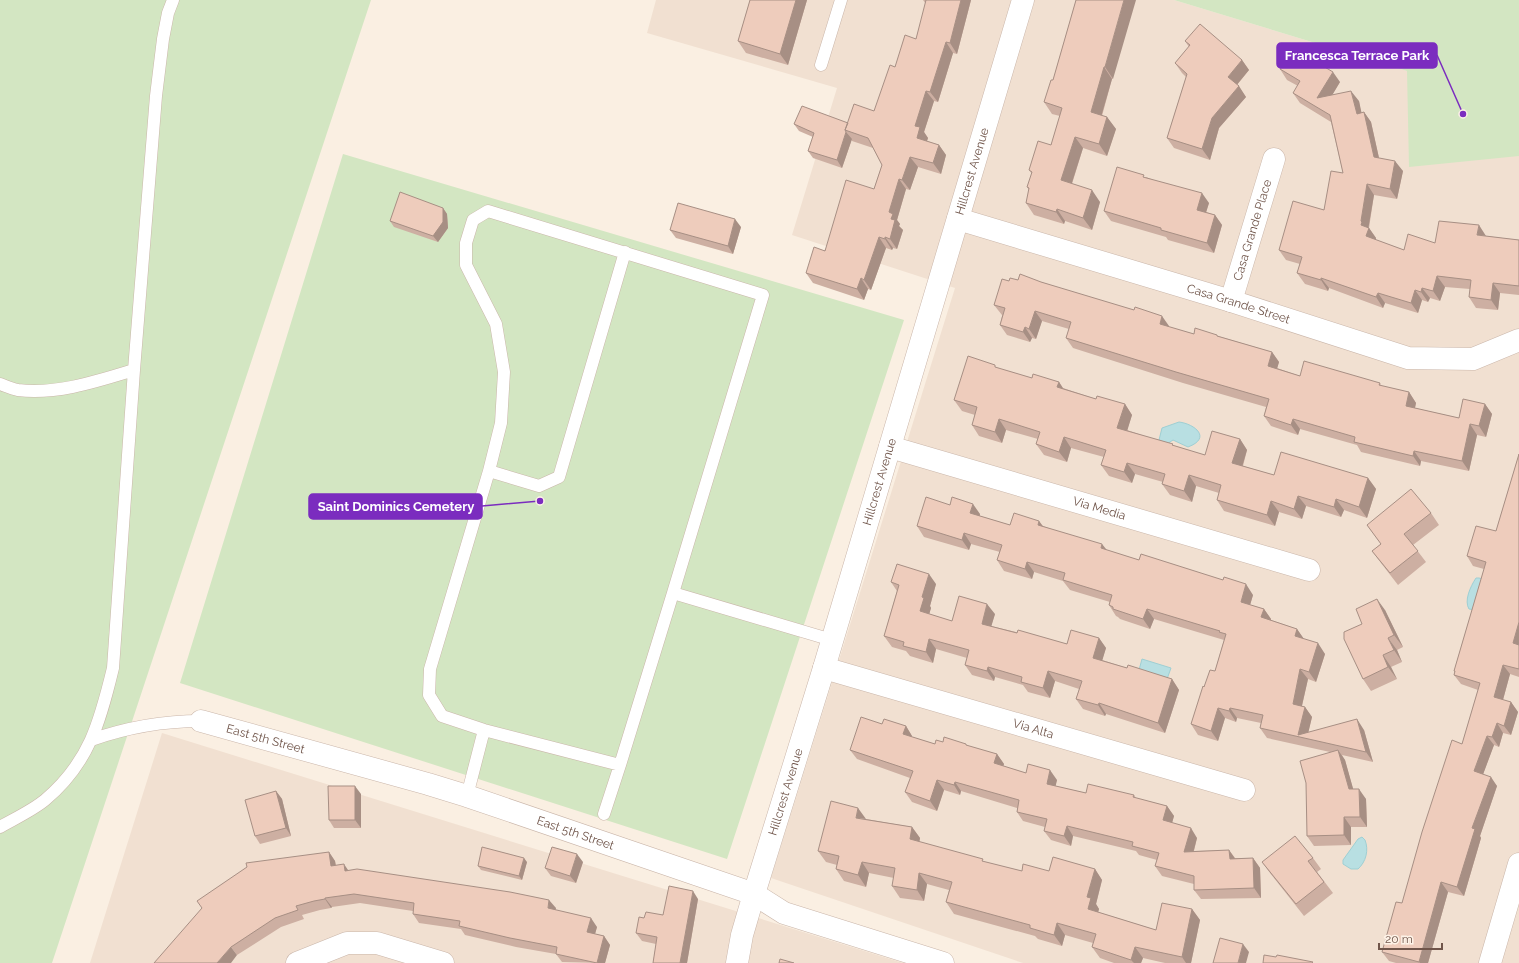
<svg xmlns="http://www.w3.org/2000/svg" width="1519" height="963" font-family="Raleway,sans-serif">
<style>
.residential{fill:#f1e0d1}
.green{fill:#d3e6c2}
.water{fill:#b8dfe2;stroke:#9fcfd3}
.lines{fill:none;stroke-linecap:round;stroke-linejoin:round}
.lane-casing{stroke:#cab6aa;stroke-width:13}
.street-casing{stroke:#cab6aa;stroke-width:23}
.lane{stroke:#fff;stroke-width:12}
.street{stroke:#fff;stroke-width:22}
.wall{fill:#cdafa2}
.shaded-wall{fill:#a78f84}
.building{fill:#eeccbc;stroke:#a78f84}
.labels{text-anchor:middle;stroke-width:4;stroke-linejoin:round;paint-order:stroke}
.street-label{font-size:12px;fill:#70554a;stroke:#fef3e8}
.leader{fill:none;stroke:#7b2cbf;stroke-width:1.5}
.callout-dot{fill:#7b2cbf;stroke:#fef3e8;stroke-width:1.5}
.callout{fill:#7b2cbf;stroke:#7b2cbf;stroke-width:1.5}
.callout-label{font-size:13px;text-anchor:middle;font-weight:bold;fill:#fff}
</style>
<rect width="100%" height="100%" fill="#faefe2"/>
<path class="residential" d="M656 0H1174L1407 71 1519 156V963H1023L771 878 955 288 792 235 837 88 647 33Z
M162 733 903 963H90Z"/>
<path class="green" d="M0 0H371L52 963H0Z
M1174 0H1519V156L1409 167 1407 71Z
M343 154 904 320 727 859 180 683Z"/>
<path class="water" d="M1179 422C1195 424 1212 438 1188 447L1173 440 1167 444 1159 440 1162 428Z
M1476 578H1479L1483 579 1476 610 1469 609C1464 601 1470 587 1476 578Z
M1142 659 1171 668 1167 679 1139 670Z
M1362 837 1365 840C1369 850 1366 862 1358 869H1351L1343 864V860L1358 839Z"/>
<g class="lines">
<g class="lane-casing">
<path id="lane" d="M821 65 841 0
M0 384C6 386 12 389 18 390 56 395 98 381 134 370
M489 471 539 486 559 477 625 252
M673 593 620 765 484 730 442 716 429 695 430 669 489 471 501 423 504 372 496 324 466 265V243L473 220 488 211 763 295 673 593 832 640
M91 740C128 727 162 721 201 721
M467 796 484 730
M604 814 620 765
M0 827C14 819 33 810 45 800 89 763 100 722 113 668L134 370 156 96 163 39 168 13 173 0"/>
</g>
<g class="street-casing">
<g id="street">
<path id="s1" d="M958 219 1231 301 1408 358 1473 359 1519 340"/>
<path id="s2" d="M1231 301 1274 159"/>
<path id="s3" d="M890 447 1309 570"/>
<path id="s4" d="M824 668 1244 790"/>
<path id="s5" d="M201 721 428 784 467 796 754 894 784 913 943 963"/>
<path d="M297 963 347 943H377L443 963"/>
<path id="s6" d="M737 963 742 935 754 894 824 668 1023 0"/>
<path d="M1490 963 1519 864"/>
</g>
</g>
<use href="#lane" class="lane"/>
<use href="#street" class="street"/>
</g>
<path class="wall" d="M750 0H807L788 65 746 53 738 41Z
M923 0H971L957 54 953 53 938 102 934 101 924 132 928 138 927 141 939 145 946 155 941 174 918 167 910 190 906 189 897 220 900 224 899 226 903 230 897 249 893 248 892 250 886 248 871 290 868 289 864 300 813 283 806 273 874 189 882 165 873 148 852 141V139L842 168 813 158 808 151 813 137 799 131 794 124 848 123 874 111 895 67 916 39 926 4Z
M1076 0 1113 79H1112L1102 116 1107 117 1116 129 1107 156 1083 148 1072 184 1100 202 1092 230 1065 221 1064 224 1034 215 1026 203 1029 190 1027 187 1032 174 1029 170 1051 145 1060 116 1052 114 1044 102 1053 80Z
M1185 41 1242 60 1249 70 1237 85 1246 97 1219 128 1210 160 1174 148 1167 138 1186 77 1182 73 1175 63 1189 47Z
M1280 69 1340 82 1332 95 1359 101 1361 113 1364 112 1371 122 1379 158 1403 171 1397 199 1374 195 1369 228 1376 238V240L1404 250 1435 243 1486 236 1519 240V295L1500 293 1498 310 1476 308 1469 297 1470 289 1445 287 1440 301 1430 298 1428 302 1422 300 1418 313 1385 303 1383 308 1329 288 1328 291 1305 284 1297 273 1300 264 1286 260 1279 250 1324 210 1343 173 1331 122 1300 103 1293 93 1298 86 1287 80Z
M1146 177 1209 203 1206 212 1215 215 1222 225 1214 253 1168 240 1166 237 1111 221 1104 211Z
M443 208 447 214 448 228 438 242 394 227 390 221Z
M741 227 733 254 676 238 670 230Z
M1018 280 1041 282 1169 326V327L1194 334 1218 336 1272 352 1279 362 1277 368 1300 376 1380 383 1381 386 1409 392 1416 403 1415 408 1459 418 1485 404 1492 414 1486 437 1477 435 1469 471 1421 461 1420 466 1361 452 1357 445 1300 429 1298 435 1271 426 1264 416 1266 407 1183 383 1073 348 1066 338 1069 329 1042 321 1036 339 1032 338 1030 342 1007 335 1000 325 1002 316V315L994 305 1009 281Z
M997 368 1032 378 1059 382 1063 388 1096 399 1125 404 1132 415 1127 430 1174 446 1205 455 1240 439 1247 450 1243 466 1274 475 1368 478 1376 489 1367 518 1344 510 1341 517 1306 506 1302 519 1279 512 1275 526 1224 511 1217 500 1219 493 1196 486 1192 502 1170 495 1162 484 1163 482 1135 474 1132 483 1109 476 1101 465 1104 457 1071 448 1067 462 1044 455 1036 444 1038 439 1006 430 1002 443 979 436 972 425 975 415 962 411 954 400Z
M1519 454V677L1510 674 1503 700 1511 702 1518 712 1511 735 1503 733 1499 747 1494 745 1483 774 1497 786 1480 836 1481 838 1464 896 1448 892 1428 963H1396L1389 961 1382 952 1402 903 1462 744 1478 690 1461 684 1454 675 1455 672 1454 671 1484 569 1473 566 1467 556 1496 531Z
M950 505 980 514V516L1010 525 1039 521 1043 526 1106 550 1139 560 1253 595 1250 605 1264 609 1271 619V620L1297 629 1303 638 1325 654 1316 682 1308 679 1302 706 1305 707 1312 717 1308 733 1364 730 1373 762 1342 755 1345 760 1353 789 1366 799 1367 827H1351V845L1314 846 1307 836 1330 752 1267 738 1260 728 1261 723 1237 718 1236 722 1225 718 1218 741 1198 735 1191 724 1204 687 1215 671 1224 640 1154 619 1150 629 1120 619 1118 617 1116 616 1109 605 1110 602 1070 590 1063 581 1034 572 1032 579 1004 571 997 560 1000 552 971 544 969 550 924 537 917 526Z
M1431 513 1439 525 1413 545 1426 562 1398 585 1381 563 1372 551 1381 544 1367 525Z
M891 582 936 584 930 606 931 608 929 614 952 621 995 614 991 626 1067 644 1099 638 1106 648 1102 660 1127 668 1172 679 1179 690 1165 733 1106 714 1105 716 1083 709 1076 699 1079 689 1055 681 1050 698 1028 692 1023 685 995 677 994 681 972 675 965 665 967 658 936 649 933 663 910 656 906 651 892 647 884 636 897 591Z
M1385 610 1403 647 1397 650 1402 662 1391 667 1397 679 1371 691 1363 679 1362 624Z
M882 724 906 726 912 736V737L935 744 943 742 967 746 997 754 1004 764 1003 766 1026 773 1057 780 1055 786 1086 793 1134 795 1136 798 1167 806 1174 816 1172 823 1197 838 1194 851 1229 850 1235 858H1253L1260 868 1261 898 1201 899 1194 890V884L1162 876 1155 866 1157 860 1139 855 1136 851 1073 836 1071 846 1051 840 1044 831 1045 827 1023 821 1017 812V808L961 791 960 795 944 790 937 811 912 802 905 792 910 778 857 759 850 750Z
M276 791 282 799 291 836 260 844 255 836Z
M361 794V828H334L329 820Z
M866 819 912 827 920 838 919 842 984 862 1022 871H1049L1095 869 1102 880 1096 904 1099 909 1098 912 1156 930 1192 909 1200 920 1191 963H1165L1143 958 1141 963H1114L1100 958 1092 947 1093 943 1065 935 1062 946 1038 939 1035 936 954 914 946 902 949 890 927 884 924 901 900 898 892 886 894 878 869 873 866 887 844 881 836 869 837 865 826 862 818 851Z
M329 852 335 861 336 865 348 870 556 908 555 910 597 927 595 934 604 936 610 945 605 963 562 962 556 954 516 947 465 935 461 929 419 923 413 914V911L360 903 332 907 331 908 320 910 302 915 304 919 281 927 237 955 202 908Z
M1313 858 1321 869 1317 872 1333 893 1304 916 1270 873 1262 862Z
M527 862 522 880 481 870 478 866Z
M583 862 576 883 551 876 545 868Z
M698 899 687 963H653L656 944 642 941 636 933 644 918 663 915Z"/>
<path class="shaded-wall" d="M796 0H807L788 65 780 54Z
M961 0H971L957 54 950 43Z
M1124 0H1136L1113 79 1105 67Z
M946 42 953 53 938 102 930 92Z
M1242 60 1249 70 1235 87 1228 77Z
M1104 67 1112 79 1099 124 1091 112Z
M1333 72 1340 82 1324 109 1317 98Z
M1239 86 1246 97 1219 128 1210 160 1202 149 1212 118Z
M926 91 934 101 924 132 928 138 924 149 917 138 915 126Z
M1351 91 1359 101 1364 124 1357 114Z
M1364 112 1371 122 1381 167 1374 157Z
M1107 117 1116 129 1107 156 1099 144Z
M846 132 852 139 842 168 837 160Z
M1075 137 1083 148 1069 192 1061 180Z
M939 145 946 155 941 174 933 163Z
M910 157 918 167 910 190 902 180Z
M1395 161 1403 171 1397 199 1390 189Z
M899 179 906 189 897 220 900 224 899 226 903 230 897 249 890 239 891 219 889 212Z
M1367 184 1374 195 1368 230 1369 228 1376 238 1374 247 1366 236 1361 225V221Z
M1092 190 1100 202 1092 230 1083 218Z
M1202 193 1209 203 1204 219 1197 210Z
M443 208 447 214 448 228 438 242 433 236Z
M1057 209 1065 221 1064 224 1056 212Z
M1215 215 1222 225 1214 253 1207 243Z
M735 219 741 227 733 254 728 246Z
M1479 225 1486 236 1477 235Z
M879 237 886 248 871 290 864 280Z
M885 237 893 248 892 250 885 239Z
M1437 276 1445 287 1440 301 1433 291Z
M861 278 868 289 864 300 857 289Z
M1321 278 1329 288 1328 291 1321 280Z
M1493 283 1500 293 1498 310 1491 300Z
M1422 288 1430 298 1428 302 1421 292Z
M1415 290 1422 300 1418 313 1411 303Z
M1378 293 1385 303 1383 308 1376 297Z
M1035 311 1042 321 1036 339 1029 329Z
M1162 316 1169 326 1167 335 1160 324Z
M1025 327 1032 338 1030 342 1023 332Z
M1272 352 1279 362 1275 376 1268 366Z
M1059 382 1066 393 1057 387Z
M1409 392 1416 403 1413 416 1406 406Z
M1125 404 1132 415 1125 438 1117 428Z
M1485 404 1492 414 1486 437 1479 426Z
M999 419 1006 430 1002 443 995 432Z
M1293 419 1300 429 1298 435 1291 425Z
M1470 424 1477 435 1469 471 1462 461Z
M1064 437 1071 448 1067 462 1059 452Z
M1240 439 1247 450 1240 474 1232 463Z
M1414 451 1421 461 1420 466 1413 456Z
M1127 463 1135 474 1132 483 1124 472Z
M1189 475 1196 486 1192 502 1184 491Z
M1368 478 1376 489 1367 518 1359 507Z
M1298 496 1306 506 1302 519 1294 509Z
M1336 499 1344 510 1341 517 1334 507Z
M1271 501 1279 512 1275 526 1267 515Z
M973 504 980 514 978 523 970 513Z
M1039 521 1046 531 1038 525Z
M964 533 971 544 969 550 962 540Z
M1102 544 1110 554 1101 548Z
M1027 562 1034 572 1032 579 1025 569Z
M929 574 936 584 930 606 931 608 927 622 920 611 922 597Z
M1246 584 1253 595 1248 612 1241 602Z
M1377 599 1385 610 1403 647 1394 635Z
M987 604 995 614 989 634 982 624Z
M1147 609 1154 619 1150 629 1143 619Z
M1264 609 1271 619 1269 628 1261 617Z
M1519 622V652L1513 643Z
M1297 629 1304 639 1295 636Z
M1099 638 1106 648 1100 668 1093 658Z
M1388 638 1397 650 1402 662 1394 650Z
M929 639 936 649 933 663 926 652Z
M1318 643 1325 654 1316 682 1309 672Z
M1383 655 1391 667 1397 679 1388 667Z
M1503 665 1510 674 1501 707 1494 697Z
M988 667 995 677 994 681 987 671Z
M1300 669 1308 679 1300 714 1293 704Z
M1048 671 1055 681 1050 698 1043 688Z
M1172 679 1179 690 1165 733 1158 723Z
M1511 702 1518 712 1511 735 1504 726Z
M1099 703 1106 714 1105 716 1098 705Z
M1305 707 1312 717 1307 738 1298 735Z
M1218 708 1225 718 1218 741 1211 731Z
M1230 708 1237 718 1236 722 1229 711Z
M1357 719 1364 730 1373 762 1366 752Z
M1497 723 1503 733 1499 747 1492 737Z
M906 726 912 736 910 744 903 734Z
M1487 736 1494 745 1481 780 1474 771Z
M1338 750 1345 760 1356 799 1349 789Z
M997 754 1004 764 1001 773 994 763Z
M1050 770 1057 780 1054 793 1047 784Z
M1491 777 1497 786 1480 836 1481 838 1464 896 1457 887 1472 828Z
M937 780 944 790 937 811 930 801Z
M955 782 961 791 960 795 954 785Z
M355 786 361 794V828L355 820Z
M1359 789 1366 799 1367 827 1360 817Z
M276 791 282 799 291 836 286 828Z
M1167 806 1174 816 1170 830 1163 820Z
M858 808 866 819 856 818Z
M1344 817 1351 827V845L1344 835Z
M1067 826 1073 836 1071 846 1064 836Z
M912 827 920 838 918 850 910 839Z
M1191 828 1197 838 1191 861 1184 852Z
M1229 850 1236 860 1230 859Z
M329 852 335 861 337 875 331 866Z
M577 854 583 862 576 883 570 876Z
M524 858 527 862 522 880 519 876Z
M1253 858 1260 868 1261 898 1254 888Z
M862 862 869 873 866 887 858 875Z
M344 864 350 873 345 871Z
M1095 869 1102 880 1096 904 1099 909 1096 920 1088 909 1087 897Z
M919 873 927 884 924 901 917 890Z
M1441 882 1448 892 1428 963H1420L1419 962Z
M693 891 698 899 687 963H680Z
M325 898 332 907 331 908 325 899Z
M549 900 556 908 554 917 548 908Z
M1192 909 1200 920 1191 963H1186L1182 957Z
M591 918 597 927 593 941 587 932Z
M1057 923 1065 935 1062 946 1054 935Z
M604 936 610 945 605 963H597Z
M1243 944 1249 952 1246 963H1238Z
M231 947 237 955 231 963H217Z
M1135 947 1143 958 1141 963H1134L1131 960Z"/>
<path class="building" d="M750 0H796L780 54 738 41Z
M926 0H961L950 43 946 42 930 92 926 91 915 126 920 127 917 138 939 145 933 163 910 157 902 180 899 179 889 212 893 214 891 219 895 220 890 239 885 237V239L879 237 864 280 861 278 857 289 806 273 814 247 825 251 846 180 874 189 882 165 868 138 845 130 854 104 874 111 890 65 895 67 905 35 916 39Z
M1076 0H1124L1105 67H1104L1091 112 1107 117 1099 144 1075 137 1061 180 1092 190 1083 218 1057 209 1056 212 1026 203 1029 188 1027 187 1032 172 1029 170 1038 141 1051 145 1062 108 1044 102 1051 80H1053Z
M1200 24 1242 60 1228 77 1239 86 1212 118 1202 149 1167 138 1187 74 1175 63 1190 45 1185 41Z
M1293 48 1333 72 1317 98 1351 91 1357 114 1364 112 1374 157 1395 161 1390 189 1367 184 1361 221 1362 222 1361 225 1369 228 1366 236 1404 250 1408 234 1435 243 1439 221 1479 225 1477 235 1519 240V286L1493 283 1491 300 1469 297 1471 280 1437 276 1433 291 1422 288 1421 292 1415 290 1411 303 1378 293 1376 297 1321 278V280L1297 273 1302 257 1279 250 1293 201 1324 210 1331 171 1343 173 1330 115 1293 93 1300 81 1280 69Z
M802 106 848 123 845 130 846 132 837 160 808 151 814 133 794 124Z
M1117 167 1144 175 1143 177 1202 193 1197 210 1215 215 1207 243 1161 230V228L1104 211Z
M400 192 443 208V222L433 236 390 221Z
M678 203 735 219 728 246 670 230Z
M1020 274 1041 282 1134 310 1135 307 1162 316 1160 324 1194 334 1195 328 1217 335V336L1272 352 1268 366 1300 376 1304 361 1380 383 1379 385 1409 392 1406 406 1459 418 1463 399 1485 404 1479 426 1470 424 1462 461 1414 451 1413 456 1354 442 1355 437 1293 419 1291 425 1264 416 1269 399 1176 372 1066 338 1071 322 1035 311 1029 329 1025 327 1023 332 1000 325 1005 308 994 305 1002 279 1009 281 1010 278 1018 280Z
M968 356 995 365V367L1032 378 1033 374 1059 382 1057 387 1096 399 1097 396 1125 404 1117 428 1173 444 1172 445 1205 455 1212 431 1240 439 1232 463 1274 475 1281 452 1368 478 1359 507 1336 499 1334 507 1298 496 1294 509 1271 501 1267 515 1217 500 1221 485 1189 475 1184 491 1162 484 1165 474 1127 463 1124 472 1101 465 1106 450 1064 437 1059 452 1036 444 1040 432 999 419 995 432 972 425 977 407 954 400Z
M1519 454V622L1513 643 1519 645V669L1503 665 1494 697 1511 702 1504 726 1497 723 1492 737 1487 736 1474 771 1491 777 1472 828 1475 829 1457 887 1441 882 1419 962 1382 952 1396 902 1402 903 1422 832 1452 740 1462 744 1480 683 1454 675 1455 671H1454L1486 562 1467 556 1476 526 1496 531Z
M1411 489 1431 513 1404 534 1418 551 1390 573 1372 551 1381 544 1367 525Z
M926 497 950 505 952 497 973 504 970 513 1010 525 1014 513 1039 521 1038 525 1102 544 1101 548 1139 560 1141 554 1223 580 1224 577 1246 584 1241 602 1264 609 1261 617 1297 629 1295 636 1318 643 1309 672 1300 669 1293 704 1305 707 1298 735 1357 719 1366 752 1260 728 1263 715 1230 708 1229 711 1218 708 1211 731 1191 724 1203 686 1204 687 1210 670 1215 671 1226 634 1219 632 1220 631 1147 609 1143 619 1113 609V607L1109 605 1112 595 1063 580 1065 573 1027 562 1025 569 997 560 1002 545 964 533 962 540 917 526Z
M897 564 929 574 922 597 924 598 920 611 952 621 959 596 987 604 982 624 1017 633 1018 630 1067 644 1071 630 1099 638 1093 658 1127 668 1128 665 1172 679 1158 723 1099 703 1098 705 1076 699 1082 681 1048 671 1043 688 1021 682 1022 677 988 667 987 671 965 665 969 650 929 639 926 652 903 646 904 642 884 636 899 585 891 582Z
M1377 599 1394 635 1388 638 1394 650 1383 655 1388 667 1363 679 1344 639V632L1362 624 1356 609Z
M861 717 882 724 884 719 906 726 903 734 935 744 936 740 943 742 944 737 966 744V745L997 754 994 763 1026 773 1028 764 1050 770 1047 784 1086 793 1088 784 1134 795 1133 797 1167 806 1163 820 1191 828 1184 852 1229 850 1230 859 1253 858 1254 888 1194 890V876L1155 866 1159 853 1132 846 1133 842 1067 826 1064 836 1044 831 1047 819 1017 812 1019 800 955 782 954 785 937 780 930 801 905 792 913 771 850 750Z
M1338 750 1349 789H1359L1360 817H1344V835L1307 836 1306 783 1300 761Z
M328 786H355V820H329Z
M276 791 286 828 255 836 245 800Z
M831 801 858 808 856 818 912 827 910 839 983 859 982 861 1022 871 1023 864 1049 871 1053 857 1095 869 1087 897 1091 898 1088 909 1156 930 1162 903 1192 909 1182 957 1135 947 1131 960 1092 947 1096 934 1057 923 1054 935 1030 928V925L946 902 952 882 919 873 917 890 892 886 895 868 862 862 858 875 836 869 839 856 818 851Z
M1295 836 1313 858 1308 861 1324 882 1296 904 1262 862Z
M482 847 524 858 519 876 478 866Z
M552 847 577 854 570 876 545 868Z
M329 852 331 866 344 864 345 871 357 869 510 892 549 900 548 908 591 918 587 932 604 936 597 963 556 954 557 947 510 938 459 926 460 921 413 914 414 903 354 894 325 898V899L314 901 296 906 298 910 275 918 231 947 217 963H154L202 908 197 901 247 867 246 863Z
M669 886 693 891 680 963H653L657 937 636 933 639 917 644 918 646 912 663 915Z
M1220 938 1243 944 1238 963H1213Z
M1264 955 1276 957 1277 955 1313 962 1312 963H1263Z
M780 959 794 963H779Z"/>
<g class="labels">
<g class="street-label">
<text dy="4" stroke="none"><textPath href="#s6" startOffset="826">Hillcrest Avenue</textPath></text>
<text dy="4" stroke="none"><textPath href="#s2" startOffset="74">Casa Grande Place</textPath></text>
<text dy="4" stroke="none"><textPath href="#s1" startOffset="293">Casa Grande Street</textPath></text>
<text dy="4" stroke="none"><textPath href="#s6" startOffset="502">Hillcrest Avenue</textPath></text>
<text dy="4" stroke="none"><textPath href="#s3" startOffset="218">Via Media</textPath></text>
<text dy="4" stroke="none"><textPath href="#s4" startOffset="218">Via Alta</textPath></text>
<text dy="4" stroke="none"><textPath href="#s5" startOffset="67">East 5th Street</textPath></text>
<text dy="4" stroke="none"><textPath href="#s6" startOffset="178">Hillcrest Avenue</textPath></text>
<text dy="4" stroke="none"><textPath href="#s5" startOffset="391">East 5th Street</textPath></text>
</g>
</g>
<path class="leader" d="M1463 114L1437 55M540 501L482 506"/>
<g class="callout-dot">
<circle cx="1463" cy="114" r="4"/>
<circle cx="540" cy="501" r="4"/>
</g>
<g class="callout">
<rect x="1277" y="43" width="160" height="25" rx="4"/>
<rect x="309" y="494" width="173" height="25" rx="4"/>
</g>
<g class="callout-label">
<text x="1357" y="60">Francesca Terrace Park</text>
<text x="396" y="511">Saint Dominics Cemetery</text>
</g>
<path d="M1379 943v6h63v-6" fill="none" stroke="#70554a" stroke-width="2"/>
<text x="1385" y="943" font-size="12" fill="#70554a" stroke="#fef3e8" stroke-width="3" paint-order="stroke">20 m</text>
</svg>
